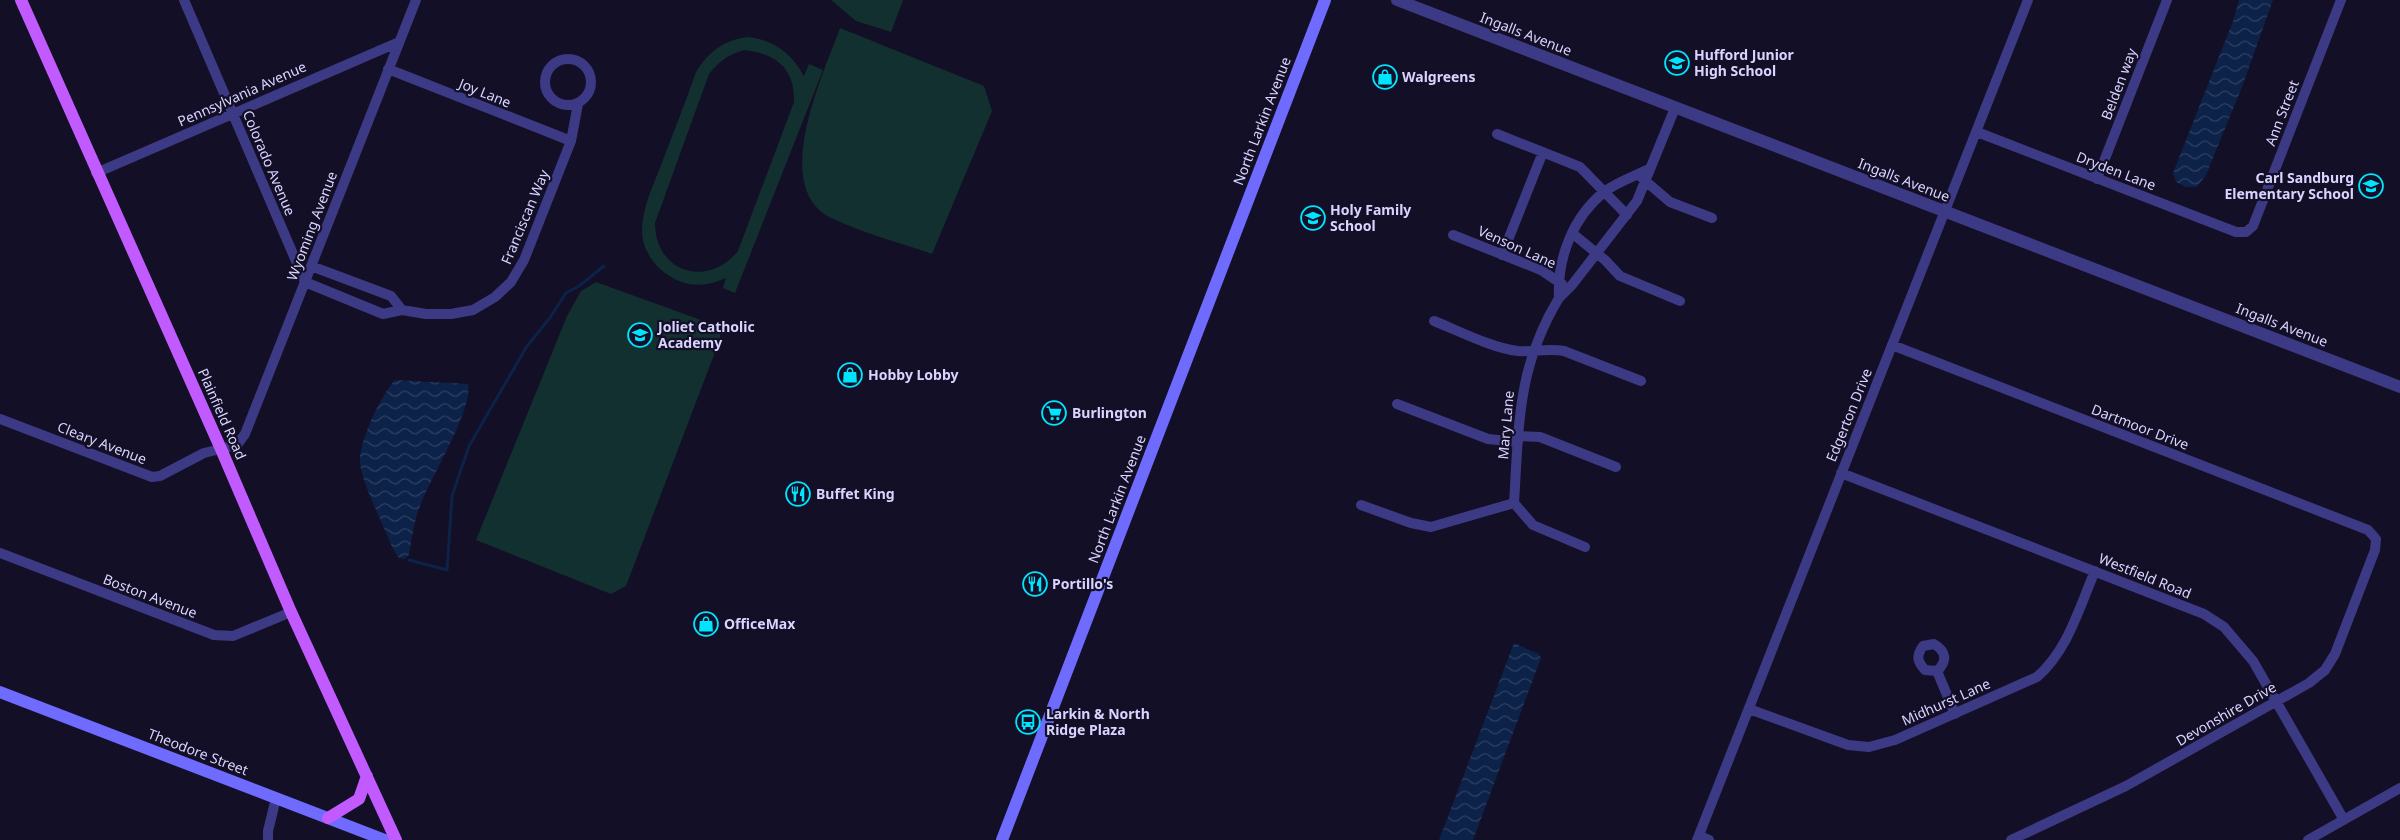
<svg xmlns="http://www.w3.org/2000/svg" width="2400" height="840" font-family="'Noto Sans',sans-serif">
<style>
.green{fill:#12302f;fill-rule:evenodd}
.water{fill:url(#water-waves)}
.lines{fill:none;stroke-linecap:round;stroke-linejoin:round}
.stream{stroke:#0c2248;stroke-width:3}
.minor{stroke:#3d3a85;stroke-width:10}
.tertiary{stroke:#3d3a85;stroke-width:12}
.secondary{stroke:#6f6bff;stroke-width:12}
.primary{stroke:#c25bff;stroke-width:12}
.labels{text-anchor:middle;stroke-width:4.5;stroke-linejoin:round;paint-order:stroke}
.street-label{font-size:14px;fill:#d9d4ff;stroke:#130f26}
.poi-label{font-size:14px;font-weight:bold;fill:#d9d4ff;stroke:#130f26;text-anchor:start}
</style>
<defs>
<pattern id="water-waves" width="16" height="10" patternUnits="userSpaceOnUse" patternTransform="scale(1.25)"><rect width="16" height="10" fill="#0c2248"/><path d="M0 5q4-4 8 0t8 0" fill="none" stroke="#2f4163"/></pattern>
</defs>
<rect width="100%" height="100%" fill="#130f26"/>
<path class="green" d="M831 0H903L891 32 856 21Z
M840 28 984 86 992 111 932 254C901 243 860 232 831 218 769 187 824 73 840 28Z
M748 37C774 40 791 53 804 76L809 64 823 70 735 293 723 288 726 278C707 287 687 288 668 275 654 266 642 249 642 231 642 208 653 186 661 165 673 134 685 103 696 72 709 51 724 40 748 37ZM744 50C776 54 795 68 794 102L738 251C707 289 655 272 655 223L709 74C719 61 728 55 744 50Z
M596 282 712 324 720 329V339L626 586 611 594 476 540 567 316 581 291Z"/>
<path class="water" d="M2239 0H2273L2242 87 2206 175 2197 187H2186L2176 182 2173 173 2233 21Z
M395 380 468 384C474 408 430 479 420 506 414 521 412 538 409 555L404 559 398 557 393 549C385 528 362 484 360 463 358 443 381 395 395 380Z
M1514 643 1539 654 1541 658 1473 840H1439Z"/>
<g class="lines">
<path class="stream" d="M409 560 447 570 452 496 469 446 527 346 549 319 566 293 579 286 604 266"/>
<path class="minor" d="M184 0 305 282 383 314 402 310 426 314H451L473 310 495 297 511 282 524 260 571 141 578 104
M545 82a23 23 0 1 1 46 0a23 23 0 1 1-46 0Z
M388 69 571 141
M1977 132 2236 232H2246L2253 226 2341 0
M1497 134 1580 167 1627 215
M1649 169C1635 176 1617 182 1604 192 1573 217 1557 258 1559 298L1572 285 1637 201 1675 108
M96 173 399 42
M1642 178 1670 202 1712 218
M2097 179 2167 0
M1572 233 1605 260 1620 276 1680 301
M1453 235 1541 270 1562 284
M1502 255 1543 152
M311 266 391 296 402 310
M1434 321C1459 331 1492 348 1518 351 1534 352 1549 348 1564 351L1641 381
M1892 345 2368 530 2376 539 2375 550 2335 654 2325 670 2309 683 2126 786 2011 840
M1397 404 1488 439 1518 442
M0 419 152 477 160 476 204 453 237 445 245 434 416 0
M1518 436 1540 437 1616 467
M1841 473 2204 614 2224 627 2253 661 2344 820
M1514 503C1519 425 1517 367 1559 298
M1514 503 1533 525 1585 547
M1361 505 1411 523 1431 527 1514 503
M0 553 214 635 233 636 291 612
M1937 671 1925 670C1917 661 1916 656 1923 646L1934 644C1946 651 1948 661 1937 671L1955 714
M1749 709 1848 745 1869 747 1895 740 2037 677C2068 650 2079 608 2095 571
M1699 836 1709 840
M268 840V831L276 798
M1697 840 2028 0
M2308 840 2400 788"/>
<path class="tertiary" d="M1397 0 2400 387"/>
<path class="secondary" d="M0 692 385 840
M1002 840 1325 0"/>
<path class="primary" d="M21 0 221 449 291 612 396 840
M328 818 359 799 367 776"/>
</g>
<defs>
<g id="school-ring" transform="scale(1.25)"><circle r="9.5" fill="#130f26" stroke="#00e5ff" stroke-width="1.5"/><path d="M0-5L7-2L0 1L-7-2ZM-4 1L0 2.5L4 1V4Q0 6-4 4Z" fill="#00e5ff"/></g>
<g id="shop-ring" transform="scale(1.25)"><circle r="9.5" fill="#130f26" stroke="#00e5ff" stroke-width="1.5"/><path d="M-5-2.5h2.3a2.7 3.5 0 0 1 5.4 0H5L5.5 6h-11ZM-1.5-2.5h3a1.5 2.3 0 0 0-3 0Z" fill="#00e5ff"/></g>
<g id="supermarket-ring" transform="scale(1.25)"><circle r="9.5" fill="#130f26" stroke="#00e5ff" stroke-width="1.5"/><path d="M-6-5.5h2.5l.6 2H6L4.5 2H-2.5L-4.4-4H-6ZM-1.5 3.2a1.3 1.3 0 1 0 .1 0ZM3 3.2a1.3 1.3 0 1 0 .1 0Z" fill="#00e5ff"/></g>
<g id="restaurant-ring" transform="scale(1.25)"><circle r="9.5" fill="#130f26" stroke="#00e5ff" stroke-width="1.5"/><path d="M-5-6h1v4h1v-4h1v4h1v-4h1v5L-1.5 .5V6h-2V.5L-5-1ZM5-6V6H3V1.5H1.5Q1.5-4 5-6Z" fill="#00e5ff"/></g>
<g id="bus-ring" transform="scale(1.25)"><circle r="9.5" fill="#130f26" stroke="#00e5ff" stroke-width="1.5"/><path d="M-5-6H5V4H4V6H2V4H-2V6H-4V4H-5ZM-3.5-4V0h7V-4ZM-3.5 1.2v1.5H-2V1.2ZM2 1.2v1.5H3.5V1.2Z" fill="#00e5ff"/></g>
</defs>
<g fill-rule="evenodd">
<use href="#school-ring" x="1677" y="63"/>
<use href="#shop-ring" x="1385" y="77"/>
<use href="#school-ring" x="2371" y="186"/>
<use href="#school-ring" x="1313" y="218"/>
<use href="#school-ring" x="640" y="335"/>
<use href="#shop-ring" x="850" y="375"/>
<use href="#supermarket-ring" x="1054" y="413"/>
<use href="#restaurant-ring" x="798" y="494"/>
<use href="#restaurant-ring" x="1035" y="584"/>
<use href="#shop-ring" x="706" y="624"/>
<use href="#bus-ring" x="1028" y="722"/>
</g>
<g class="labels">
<g class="street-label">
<text transform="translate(1526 34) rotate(21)" y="5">Ingalls Avenue</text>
<text transform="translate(2119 84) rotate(-69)" y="5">Belden way</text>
<text transform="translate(485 93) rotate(22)" y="5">Joy Lane</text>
<text transform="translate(242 94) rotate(-24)" y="5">Pennsylvania Avenue</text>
<text transform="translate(2282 113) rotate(-69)" y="5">Ann Street</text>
<text transform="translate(1262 121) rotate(-69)" y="5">North Larkin Avenue</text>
<text transform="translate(269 163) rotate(67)" y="5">Colorado Avenue</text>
<text transform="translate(2116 171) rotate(21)" y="5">Dryden Lane</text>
<text transform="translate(1904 180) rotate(21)" y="5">Ingalls Avenue</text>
<text transform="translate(525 217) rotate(-67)" y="5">Franciscan Way</text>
<text transform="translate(312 226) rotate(-69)" y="5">Wyoming Avenue</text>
<text transform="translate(1517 247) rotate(24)" y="5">Venson Lane</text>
<text transform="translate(2282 325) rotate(21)" y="5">Ingalls Avenue</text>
<text transform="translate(222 414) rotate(66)" y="5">Plainfield Road</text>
<text transform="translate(1849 415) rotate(-68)" y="5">Edgerton Drive</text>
<text transform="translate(1506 425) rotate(-85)" y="5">Mary Lane</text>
<text transform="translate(2140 427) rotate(21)" y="5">Dartmoor Drive</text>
<text transform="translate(102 443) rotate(21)" y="5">Cleary Avenue</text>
<text transform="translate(1117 499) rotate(-69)" y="5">North Larkin Avenue</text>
<text transform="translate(2145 576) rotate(22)" y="5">Westfield Road</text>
<text transform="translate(150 596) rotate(21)" y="5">Boston Avenue</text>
<text transform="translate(1946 702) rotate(-24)" y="5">Midhurst Lane</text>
<text transform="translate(2226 714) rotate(-30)" y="5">Devonshire Drive</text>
<text transform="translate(198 752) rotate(21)" y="5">Theodore Street</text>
</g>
<g class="poi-label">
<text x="1694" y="60">Hufford Junior<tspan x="1694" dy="16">High School</tspan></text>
<text x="1402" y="82">Walgreens</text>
<text x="2354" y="183" text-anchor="end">Carl Sandburg<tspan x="2354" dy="16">Elementary School</tspan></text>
<text x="1330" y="215">Holy Family<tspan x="1330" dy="16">School</tspan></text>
<text x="658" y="332">Joliet Catholic<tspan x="658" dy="16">Academy</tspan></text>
<text x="868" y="380">Hobby Lobby</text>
<text x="1072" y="418">Burlington</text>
<text x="816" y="499">Buffet King</text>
<text x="1052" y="589">Portillo's</text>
<text x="724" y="629">OfficeMax</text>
<text x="1046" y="719">Larkin &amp; North<tspan x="1046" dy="16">Ridge Plaza</tspan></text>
</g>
</g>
</svg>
